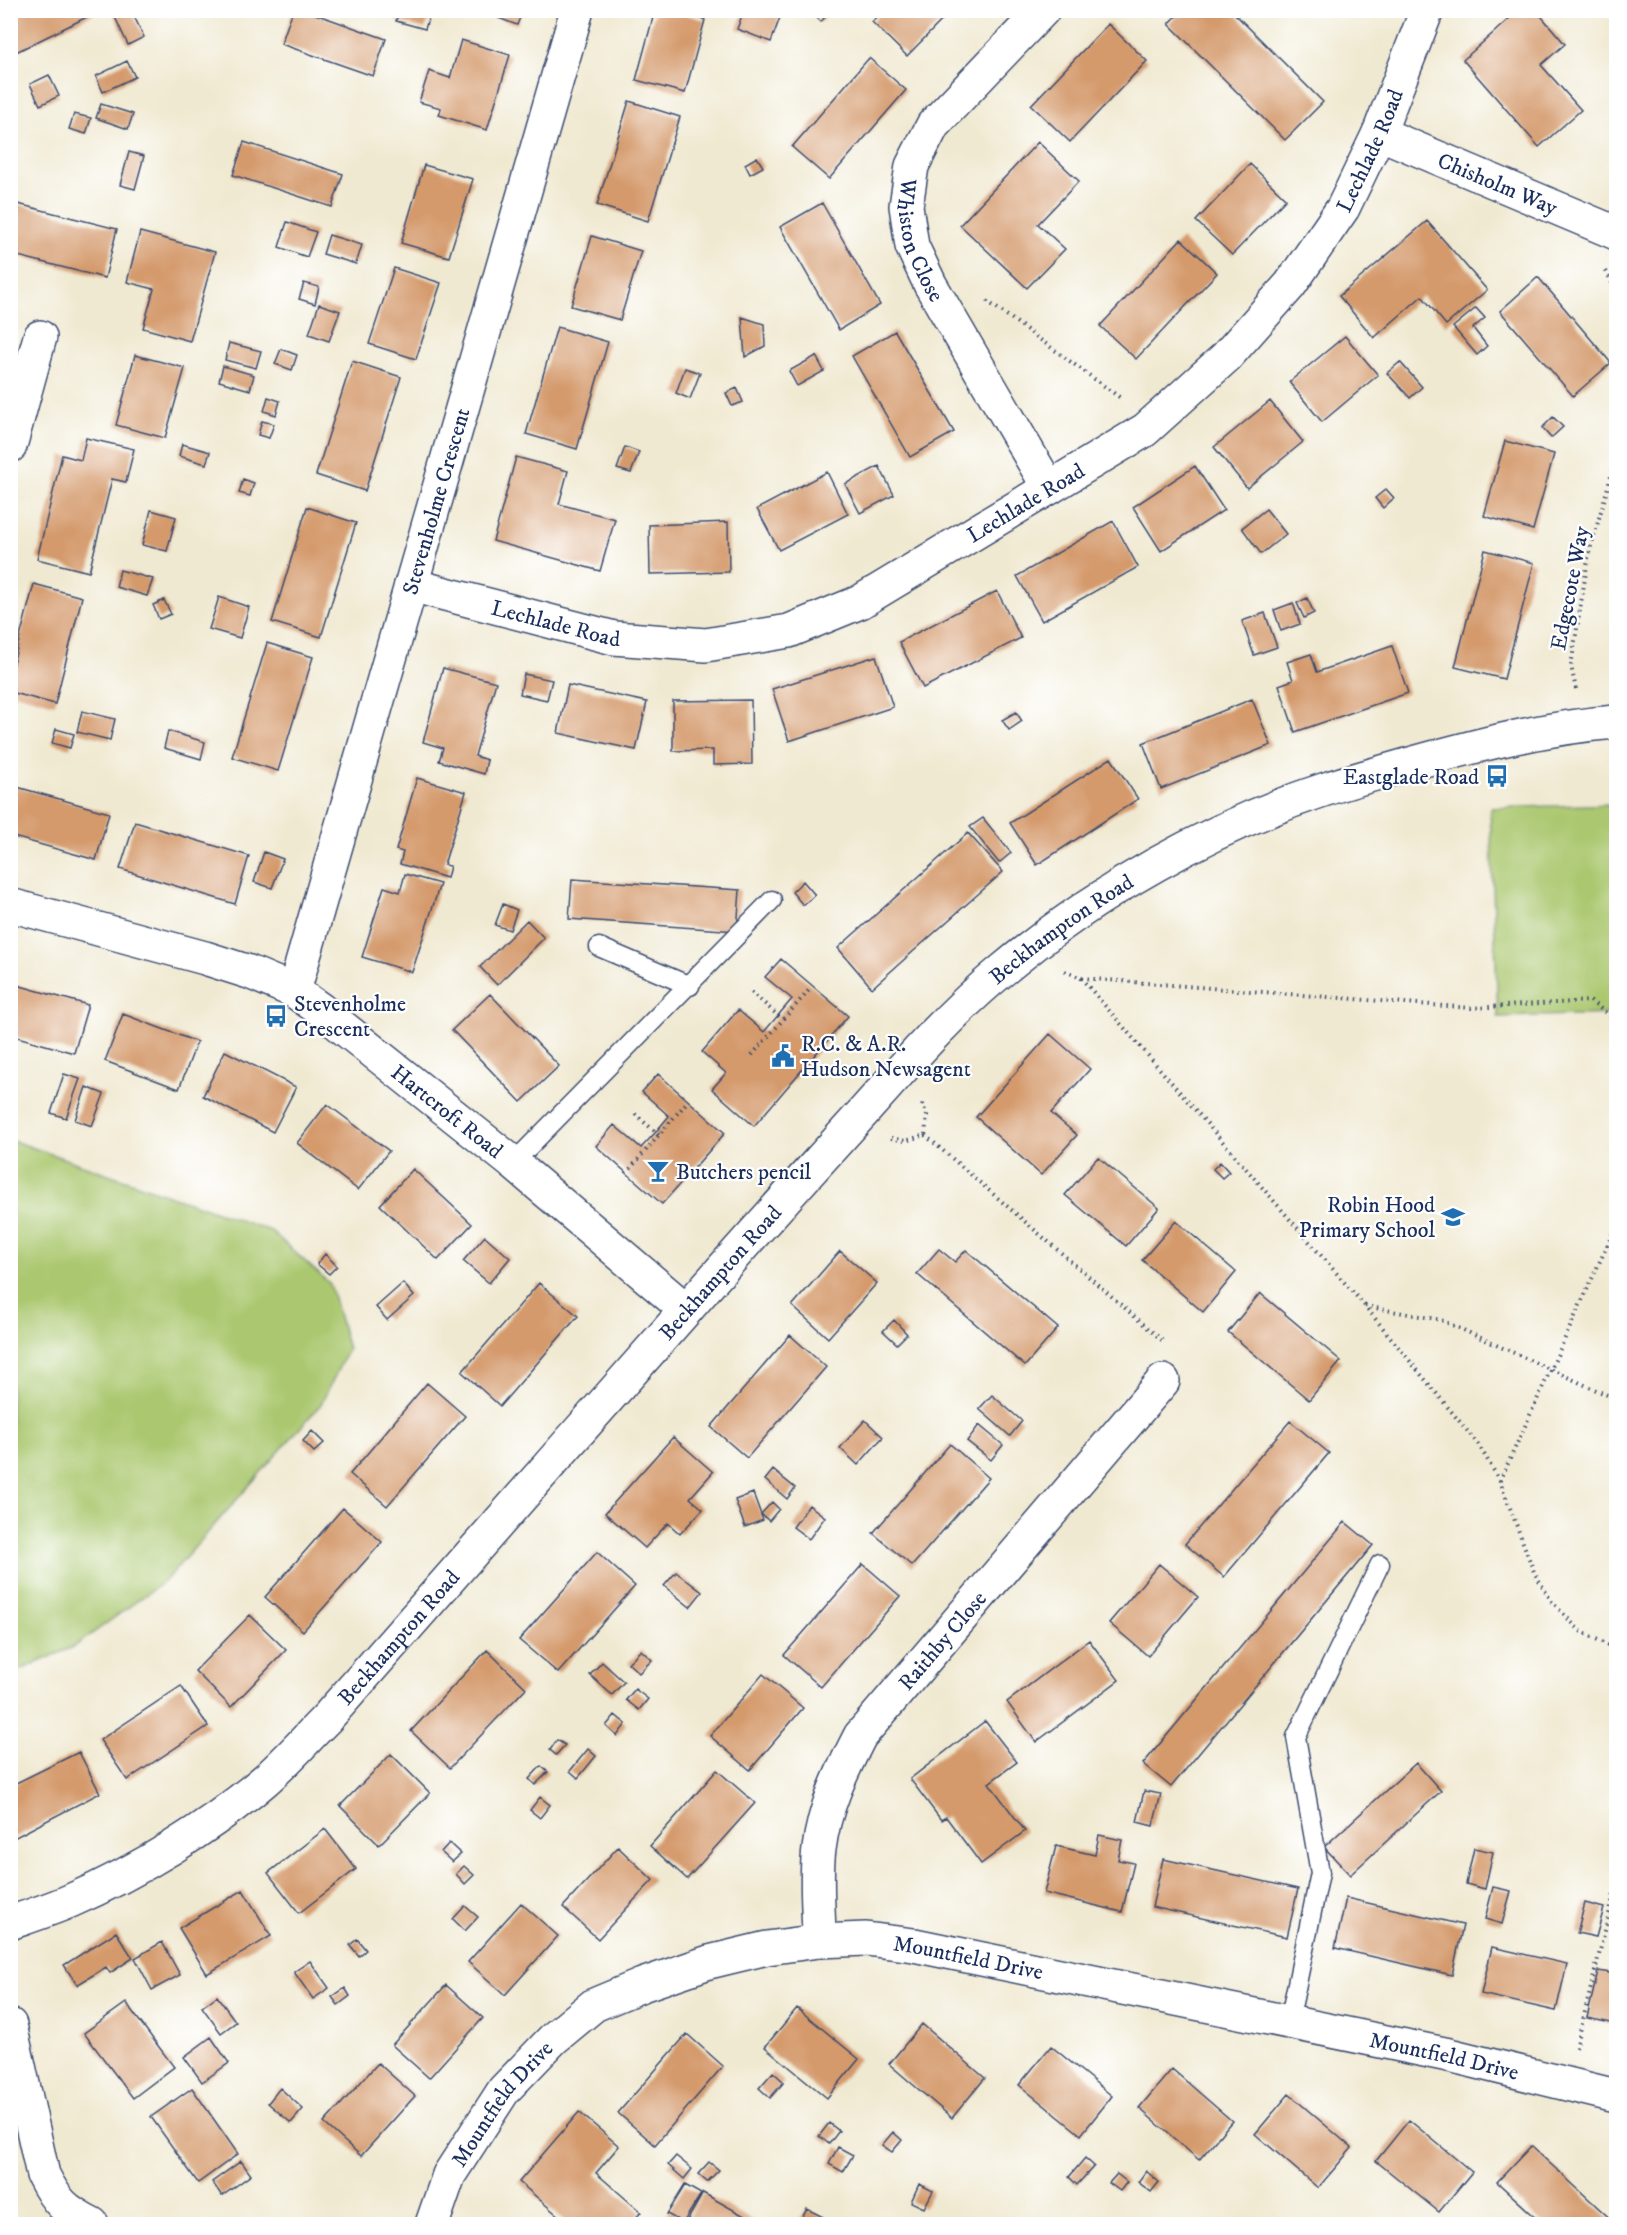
<svg xmlns="http://www.w3.org/2000/svg" width="1627" height="2235" font-family="'IM FELL DW Pica',serif">
<style>
.green{fill:#abc86f;stroke:#637c66;stroke-width:1.5}
.building{fill:#d49a6c}
.lines{fill:none;stroke-linecap:round;stroke-linejoin:round}
.service-casing{stroke:#3b4b6f;stroke-width:21}
.minor-casing{stroke:#3b4b6f;stroke-width:36}
.tertiary-casing{stroke:#3b4b6f;stroke-width:36}
.path{stroke:#3b4b6f;stroke-width:4;stroke-dasharray:1.5 4.5;stroke-linecap:butt}
.service{stroke:#fff;stroke-width:18}
.minor{stroke:#fff;stroke-width:33}
.tertiary{stroke:#fff;stroke-width:33}
.labels{text-anchor:middle;stroke-width:4.5;stroke-linejoin:round;paint-order:stroke}
.street-label{font-size:22px;fill:#1b2f5e;stroke:#fff}
.poi-label{font-size:22px;fill:#1b2f5e;stroke:#fff;text-anchor:start}
</style>
<rect width="100%" height="100%" fill="#fff"/>
<filter id="ink" filterUnits="userSpaceOnUse"><feTurbulence type="fractalNoise" baseFrequency=".0167" numOctaves="2"/><feDisplacementMap in="SourceGraphic" scale="12" xChannelSelector="R" yChannelSelector="G"/><feConvolveMatrix kernelMatrix="1 2 1 2 8 2 1 2 1" color-interpolation-filters="sRGB"/></filter>
<filter id="wash" filterUnits="userSpaceOnUse"><feTurbulence type="fractalNoise" baseFrequency=".008" numOctaves="4" result="noise"/><feDisplacementMap in="SourceGraphic" scale="24" xChannelSelector="R" yChannelSelector="G"/><feGaussianBlur stdDeviation="1.35" result="paint"/><feColorMatrix in="noise" values="0 0 0 0 0 0 0 0 0 0 0 0 0 0 0 0 0 1.4 0 .05"/><feComposite in="paint" operator="in"/></filter>
<g filter="url(#wash)">
<rect width="100%" height="100%" fill="#f0e9d1"/>
<path class="green" d="M1616 804V1014L1498 1017 1490 808Z
M11 1140 271 1231 330 1284 348 1349 321 1404 166 1580 75 1646 11 1674Z"/>
<g id="blocks">
<path class="building" d="M10 10H101L10 55Z
M124 10H131L144 37 128 45 114 15Z
M293 10H304L386 39 373 76 281 44Z
M399 10H422L430 13 425 29 396 21Z
M477 10H523L517 25Z
M655 10H670L705 20 685 93 636 80Z
M744 10 782 12 771 42 737 29Z
M818 10H831L821 22 814 15Z
M883 10H952L907 56 872 22Z
M1182 10H1231L1323 102 1285 140 1169 24Z
M1519 10H1536L1565 44 1541 65 1581 110 1539 147 1463 60Z
M1108 24 1147 61 1070 142 1031 105Z
M461 40 510 55 487 130 439 115 441 108 419 102 429 71 450 78Z
M869 58 906 90 829 179 792 147Z
M127 61 135 77 103 92 96 76Z
M49 75 59 96 40 105 30 84Z
M629 101 680 117 648 221 597 205Z
M101 104 133 114 128 129 96 118Z
M74 114 91 118 86 134 69 129Z
M244 142 343 174 332 207 233 175Z
M1038 142 1079 181 1038 224 1065 249 1027 288 960 225Z
M129 152 144 156 135 189 120 185Z
M757 157 763 167 750 174 745 164Z
M1250 164 1286 199 1232 255 1196 221Z
M424 165 473 179 449 257 401 243Z
M10 202 117 229 105 278 10 254Z
M822 203 880 305 839 330 780 227Z
M1427 221 1487 290 1446 325 1422 296 1374 338 1339 296Z
M287 222 316 232 307 257 279 247Z
M140 232 215 252 190 341 143 328 154 289 127 282Z
M329 235 362 245 356 264 323 254Z
M592 236 641 251 620 320 571 306Z
M1181 239 1217 273 1136 359 1100 326Z
M394 268 441 283 416 359 369 344Z
M1538 277 1611 363 1573 396 1500 311Z
M304 283 319 287 315 304 299 299Z
M319 304 340 311 329 341 309 334Z
M1476 308 1485 318 1473 328 1487 346 1477 355 1453 327Z
M742 317 764 324 765 346 745 357Z
M557 327 608 342 577 449 526 434Z
M895 331 954 432 910 457 852 356Z
M1345 336 1378 375 1322 422 1289 382Z
M229 343 261 351 256 368 225 360Z
M281 349 297 355 292 370 275 364Z
M135 355 185 368 165 438 116 425Z
M816 356 824 371 797 386 789 371Z
M352 361 401 377 365 491 316 475Z
M1400 362 1422 387 1410 398 1387 373Z
M223 366 254 375 250 390 219 381Z
M685 368 700 373 690 399 676 393Z
M737 388 743 402 732 406 726 393Z
M268 397 280 401 276 415 264 411Z
M1270 401 1303 442 1247 488 1214 447Z
M1553 417 1563 427 1551 438 1542 428Z
M262 421 274 424 269 438 258 435Z
M86 438 134 449 126 482 112 479 89 572 37 559 62 455 81 460Z
M1505 441 1554 454 1533 530 1484 516Z
M182 444 210 452 206 464 179 456Z
M625 447 639 452 631 473 617 469Z
M516 457 568 471 559 504 615 519 600 571 493 541Z
M879 466 894 495 860 513 845 484Z
M1195 466 1224 510 1161 551 1133 507Z
M827 472 848 514 779 550 757 509Z
M243 479 254 483 250 496 239 493Z
M1386 489 1394 498 1383 508 1375 498Z
M307 507 356 523 321 637 272 622Z
M1266 509 1286 534 1261 554 1242 528Z
M151 510 176 517 167 551 142 545Z
M1113 521 1138 567 1042 621 1017 576Z
M728 522 729 572 650 574 649 525Z
M1485 550 1534 563 1504 679 1455 667Z
M120 570 153 579 147 596 116 587Z
M34 584 82 597 55 704 10 692V675Z
M997 591 1021 638 923 688 899 642Z
M219 597 249 607 240 638 209 629Z
M1307 598 1314 613 1304 618 1297 603Z
M164 600 171 614 159 619 153 605Z
M1293 603 1300 624 1281 631 1274 610Z
M1265 613 1277 647 1254 655 1242 621Z
M267 643 313 657 278 771 232 757Z
M1392 646 1408 693 1295 732 1279 685 1293 680 1287 662 1311 654 1317 672Z
M876 656 893 707 789 741 772 689Z
M443 668 496 682 475 756 487 760 484 774 439 761 443 748 423 742Z
M524 674 552 680 547 700 520 694Z
M568 685 647 702 636 750 558 733Z
M1252 699 1271 745 1161 789 1143 743Z
M751 700 752 764 713 765V750L673 751V701Z
M82 711 115 719 110 740 77 732Z
M1016 712 1022 721 1009 730 1002 720Z
M56 729 74 734 70 748 52 743Z
M168 731 205 742 201 759 164 748Z
M1111 758 1138 799 1037 865 1010 823Z
M417 778 466 792 444 865 450 866 447 878 400 864 403 852 396 850Z
M10 785 109 813 96 860 10 836Z
M983 818 1011 853 999 863 970 827Z
M135 822 249 856 235 904 120 869Z
M968 833 1003 872 872 988 838 948Z
M264 852 283 859 272 888 254 882Z
M405 874 440 884 412 972 362 957 384 887 400 892Z
M572 879 740 890 737 931 569 919Z
M803 881 815 895 803 905 792 892Z
M503 904 517 910 510 930 495 925Z
M527 920 544 938 497 985 480 967Z
M781 959 848 1016 754 1126 712 1089 726 1073 702 1052 738 1010 764 1032 792 999 765 977Z
M10 983 88 1005 74 1053 10 1035Z
M490 994 559 1066 521 1102 452 1030Z
M123 1014 197 1042 179 1089 105 1061Z
M1050 1034 1090 1069 1051 1113 1077 1135 1041 1175 976 1117Z
M225 1051 296 1087 273 1132 203 1096Z
M64 1074 80 1079 66 1118 51 1113Z
M658 1074 725 1133 662 1204 596 1146 614 1125 641 1148 654 1134 669 1116 642 1092Z
M86 1087 104 1094 92 1126 75 1120Z
M327 1104 389 1151 358 1190 297 1143Z
M1098 1157 1159 1208 1126 1246 1065 1195Z
M1220 1162 1229 1172 1222 1178 1213 1169Z
M413 1169 472 1224 438 1260 380 1205Z
M1176 1221 1236 1272 1203 1312 1142 1260Z
M485 1236 510 1258 489 1283 463 1261Z
M939 1249 955 1262 966 1250 1058 1328 1025 1366 917 1274Z
M840 1251 877 1283 828 1338 792 1306Z
M325 1254 337 1266 329 1274 317 1264Z
M403 1283 414 1296 387 1320 376 1307Z
M539 1283 578 1316 500 1406 462 1372Z
M1260 1293 1341 1361 1309 1400 1228 1332Z
M894 1320 907 1334 897 1344 883 1331Z
M790 1335 826 1367 747 1458 711 1427Z
M427 1383 465 1416 387 1506 350 1474Z
M992 1395 1022 1421 1010 1436 979 1409Z
M865 1420 883 1437 858 1465 840 1448Z
M1290 1421 1329 1453 1224 1577 1185 1544Z
M979 1425 1003 1445 991 1460 967 1441Z
M312 1431 324 1443 314 1452 303 1441Z
M673 1437 713 1472 690 1498 703 1509 680 1534 668 1523 645 1548 605 1513Z
M950 1444 989 1478 912 1566 873 1533Z
M773 1470 795 1488 787 1499 765 1480Z
M753 1493 763 1520 745 1527 735 1500Z
M772 1502 779 1509 769 1521 761 1514Z
M809 1505 825 1517 809 1539 793 1527Z
M343 1508 382 1542 303 1631 265 1597Z
M1345 1522 1373 1545 1171 1787 1143 1764Z
M597 1552 635 1586 558 1673 519 1640Z
M863 1564 900 1596 821 1687 784 1655Z
M1159 1564 1198 1597 1148 1656 1109 1623Z
M676 1572 702 1592 690 1607 664 1586Z
M250 1615 286 1650 231 1707 195 1671Z
M1089 1640 1119 1680 1036 1742 1007 1702Z
M487 1650 526 1688 450 1768 411 1731Z
M641 1650 652 1660 639 1673 628 1663Z
M602 1662 624 1682 612 1695 590 1675Z
M763 1674 803 1708 750 1770 710 1736Z
M181 1686 208 1726 127 1780 100 1740Z
M635 1689 648 1699 639 1710 626 1700Z
M615 1715 626 1724 617 1736 606 1726Z
M985 1721 1017 1762 989 1783 1025 1831 981 1864 946 1817 941 1820 910 1779Z
M557 1740 565 1745 556 1755 550 1750Z
M588 1749 596 1756 578 1778 570 1771Z
M79 1752 100 1793 10 1840V1786Z
M391 1754 430 1793 379 1845 340 1806Z
M1416 1763 1441 1791 1350 1875 1324 1847Z
M541 1766 548 1772 535 1785 529 1779Z
M717 1770 755 1803 687 1879 650 1846Z
M1144 1791 1161 1794 1153 1826 1137 1822Z
M540 1797 550 1805 540 1818 530 1810Z
M325 1829 356 1869 299 1913 268 1873Z
M1099 1835 1122 1840 1118 1860 1134 1863 1122 1912 1044 1893 1056 1846 1095 1855Z
M449 1843 461 1854 452 1862 441 1852Z
M618 1847 653 1880 598 1939 563 1907Z
M1474 1848 1493 1852 1485 1889 1466 1884Z
M1163 1859 1298 1889 1287 1937 1152 1907Z
M464 1866 474 1875 465 1884 456 1874Z
M1493 1887 1511 1891 1502 1924 1485 1919Z
M243 1890 271 1936 207 1974 179 1928Z
M1346 1898 1463 1925 1452 1975 1335 1948Z
M521 1903 558 1936 505 1995 468 1962Z
M1585 1903 1604 1908 1596 1937 1577 1933Z
M465 1906 478 1917 465 1931 453 1919Z
M116 1932 133 1958 110 1973 106 1967 77 1985 64 1965Z
M357 1939 366 1950 359 1956 350 1945Z
M162 1942 180 1975 152 1990 135 1958Z
M1492 1947 1567 1964 1556 2011 1481 1994Z
M310 1961 329 1988 313 1999 294 1972Z
M1598 1971 1616 1974V2024L1587 2018Z
M446 1985 483 2018 429 2078 392 2045Z
M345 1988 350 1996 338 2005 332 1997Z
M217 1996 236 2022 221 2033 202 2007Z
M126 2003 174 2067 133 2098 84 2033Z
M797 2008 859 2059 827 2098 765 2047Z
M922 2024 985 2078 952 2118 889 2064Z
M687 2034 723 2066 655 2145 618 2113Z
M211 2037 229 2063 202 2082 184 2057Z
M1051 2046 1112 2096 1081 2135 1019 2085Z
M378 2063 415 2096 361 2156 324 2123Z
M1172 2069 1232 2121 1199 2160 1139 2108Z
M773 2072 784 2082 770 2098 759 2088Z
M192 2088 238 2154 198 2183 151 2117Z
M280 2088 303 2109 291 2123 268 2103Z
M1289 2094 1352 2148 1318 2188 1255 2134Z
M579 2112 619 2146 596 2173 641 2212 631 2224H568L519 2182Z
M1409 2120 1472 2172 1439 2212 1376 2161Z
M829 2123 839 2131 829 2144 819 2136Z
M893 2132 902 2140 892 2152 882 2145Z
M1531 2146 1616 2224H1543L1497 2182Z
M838 2147 853 2155 843 2172 829 2164Z
M676 2156 692 2169 684 2179 668 2165Z
M1085 2158 1094 2166 1077 2185 1069 2177Z
M241 2161 251 2175 222 2196 212 2182Z
M709 2162 719 2170 707 2182 698 2174Z
M1146 2171 1159 2182 1151 2192 1138 2182Z
M1117 2174 1127 2182 1120 2191 1109 2183Z
M919 2184 933 2191 924 2208 911 2202Z
M685 2185 701 2194 683 2223 667 2214Z
M703 2193 739 2213 759 2224H685Z
M807 2209 837 2224H798Z"/>
</g>
</g>
<g filter="url(#ink)">
<use href="#blocks" fill-opacity="0" stroke="#3b4b6f" stroke-width="1.5"/>
<g class="lines">
<g class="service-casing">
<path id="service" d="M599 947 690 986
M513 1163 772 900
M1289 2022 1320 1873 1296 1737 1380 1564"/>
</g>
<g class="minor-casing">
<g id="minor">
<path id="s1" d="M1043 10 933 125 912 166 906 206 912 246 930 284 1049 488"/>
<path id="s2" d="M1379 133 1616 233"/>
<path d="M10 446 40 337"/>
<path id="s3" d="M411 585 614 638 706 645 789 631 860 602 1145 430 1226 357 1290 285 1343 208 1379 133 1427 10"/>
<path id="s4" d="M10 905 205 958 249 972 294 991 321 1010 513 1163 686 1310"/>
<path id="s5" d="M294 991 577 10"/>
<path id="s6" d="M819 1941C819 1912 815 1878 819 1849 824 1808 841 1773 860 1736L1163 1381"/>
<path d="M10 2025 43 2175C57 2203 65 2210 92 2224"/>
<path id="s7" d="M432 2224 449 2175 504 2090 553 2039 594 2005 642 1985 709 1962 767 1948 819 1941 866 1939 914 1945 1449 2055 1616 2096"/>
</g>
</g>
<g class="tertiary-casing">
<g id="tertiary">
<path id="s8" d="M10 1923C30 1916 51 1909 70 1901 137 1872 209 1828 264 1781 286 1762 305 1740 326 1719 448 1580 571 1440 694 1301 748 1239 803 1179 858 1118 903 1068 947 1016 999 973 1095 892 1210 827 1329 788 1356 779 1383 772 1410 764 1477 745 1547 727 1616 722"/>
</g>
</g>
<path class="path" d="M1606 271 1616 291
M987 301 1122 399
M1576 689 1571 666 1589 553 1616 459
M1065 971 1081 978 1471 1008 1590 1001 1616 1020
M1081 978 1364 1305 1478 1444 1500 1481 1534 1572 1552 1602 1580 1631 1616 1649
M751 992 782 1019
M752 1055 810 989
M922 1104 927 1115 925 1135
M635 1114 659 1135
M925 1135 1164 1342
M891 1138 905 1141 925 1135
M630 1169 687 1102
M1365 1306 1441 1320 1616 1399
M1500 1481 1616 1226
M1576 2048 1614 1894"/>
<use href="#service" class="service"/>
<use href="#minor" class="minor"/>
<use href="#tertiary" class="tertiary"/>
</g>
</g>
<defs>
<g id="bus-bare" transform="scale(1.8)"><path d="M-5-6H5V4H4V6H2V4H-2V6H-4V4H-5ZM-3.5-4V0h7V-4ZM-3.5 1.2v1.5H-2V1.2ZM2 1.2v1.5H3.5V1.2Z" fill="#1f6fb2" stroke="#fff" stroke-width="2.5" paint-order="stroke"/></g>
<g id="civic-bare" transform="scale(1.8)"><path d="M-.6-6.5H3V-4.5H.6V-3L4-1V1h2V6H-6V1h2V-1L-.6-3ZM-1.2 2.5V6h2.4V2.5Z" fill="#1f6fb2" stroke="#fff" stroke-width="2.5" paint-order="stroke"/></g>
<g id="bar-bare" transform="scale(1.8)"><path d="M-6-5H6L.8 .8V4.5H3.5V6h-7V4.5H-.8V.8Z" fill="#1f6fb2" stroke="#fff" stroke-width="2.5" paint-order="stroke"/></g>
<g id="school-bare" transform="scale(1.8)"><path d="M0-5L7-2L0 1L-7-2ZM-4 1L0 2.5L4 1V4Q0 6-4 4Z" fill="#1f6fb2" stroke="#fff" stroke-width="2.5" paint-order="stroke"/></g>
</defs>
<g fill-rule="evenodd">
<use href="#bus-bare" x="1497" y="776"/>
<use href="#bus-bare" x="276" y="1016"/>
<use href="#civic-bare" x="783" y="1056"/>
<use href="#bar-bare" x="658" y="1171"/>
<use href="#school-bare" x="1453" y="1217"/>
</g>
<g class="labels">
<g class="street-label">
<text dy="8" stroke="none"><textPath href="#s3" startOffset="1158">Lechlade Road</textPath></text>
<text dy="8" stroke="none"><textPath href="#s2" startOffset="129">Chisholm Way</textPath></text>
<text dy="8" stroke="none"><textPath href="#s1" startOffset="282">Whiston Close</textPath></text>
<text dy="8" stroke="none"><textPath href="#s5" startOffset="510">Stevenholme Crescent</textPath></text>
<text dy="8" stroke="none"><textPath href="#s3" startOffset="656">Lechlade Road</textPath></text>
<text transform="translate(1569 588) rotate(-79)" y="8">Edgecote Way</text>
<text dy="8" stroke="none"><textPath href="#s3" startOffset="150">Lechlade Road</textPath></text>
<text dy="8" stroke="none"><textPath href="#s8" startOffset="1462">Beckhampton Road</textPath></text>
<text dy="8" stroke="none"><textPath href="#s4" startOffset="492">Hartcroft Road</textPath></text>
<text dy="8" stroke="none"><textPath href="#s8" startOffset="976">Beckhampton Road</textPath></text>
<text dy="8" stroke="none"><textPath href="#s8" startOffset="490">Beckhampton Road</textPath></text>
<text dy="8" stroke="none"><textPath href="#s6" startOffset="339">Raithby Close</textPath></text>
<text dy="8" stroke="none"><textPath href="#s7" startOffset="663">Mountfield Drive</textPath></text>
<text dy="8" stroke="none"><textPath href="#s7" startOffset="1149">Mountfield Drive</textPath></text>
<text dy="8" stroke="none"><textPath href="#s7" startOffset="141">Mountfield Drive</textPath></text>
</g>
<g class="poi-label">
<text x="1479" y="784" text-anchor="end">Eastglade Road</text>
<text x="294" y="1011">Stevenholme<tspan x="294" dy="25">Crescent</tspan></text>
<text x="801" y="1051">R.C. &amp; A.R.<tspan x="801" dy="25">Hudson Newsagent</tspan></text>
<text x="676" y="1179">Butchers pencil</text>
<text x="1435" y="1212" text-anchor="end">Robin Hood<tspan x="1435" dy="25">Primary School</tspan></text>
</g>
</g>
<rect width="1627" height="2235" fill="none" stroke="#fff" stroke-width="36"/>
</svg>
